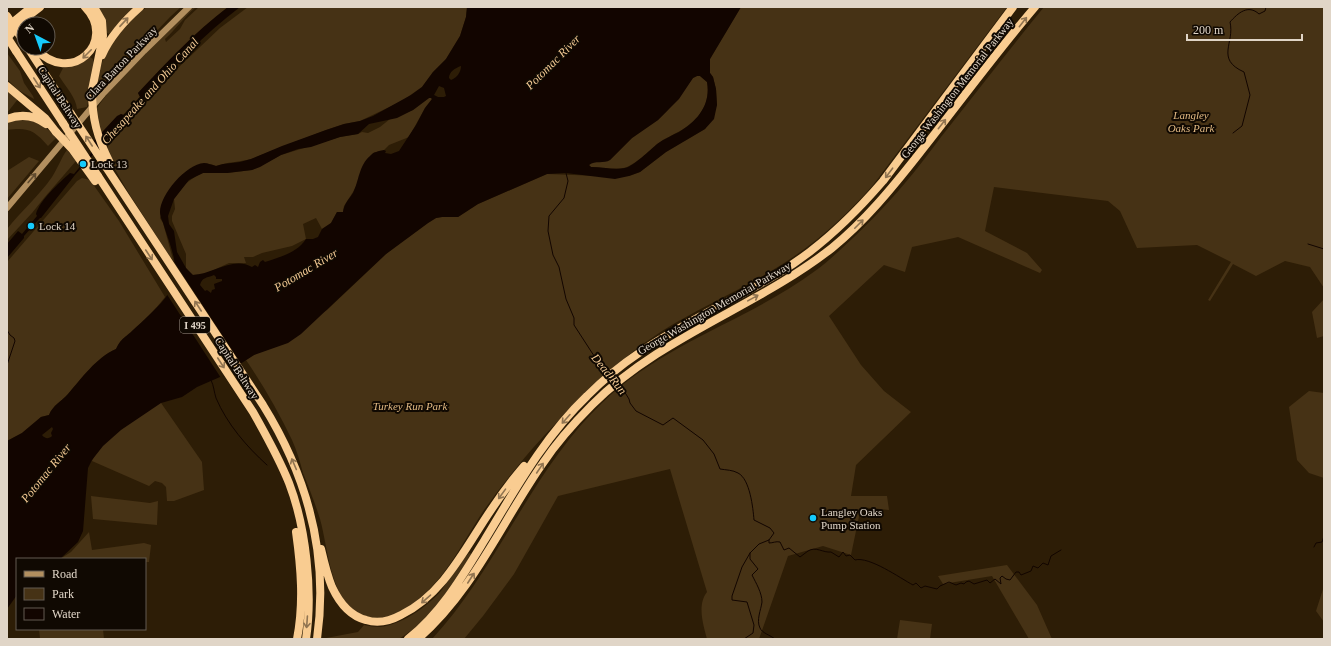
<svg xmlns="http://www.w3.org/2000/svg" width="1331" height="646" font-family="'Times New Roman',serif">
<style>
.green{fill:#463215}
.water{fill:#120500;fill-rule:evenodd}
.pier{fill:#2d1d06}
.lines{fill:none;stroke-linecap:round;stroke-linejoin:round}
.stream{stroke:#120500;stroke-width:1}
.secondary{stroke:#b28f5f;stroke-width:6}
.highway{stroke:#f9cc91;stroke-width:8}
.highway-bridge{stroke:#f9cc91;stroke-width:8}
.oneway{stroke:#907451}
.oneway2{stroke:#614c30}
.poi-dot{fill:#16cafb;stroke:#100902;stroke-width:1.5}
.labels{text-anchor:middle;stroke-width:4;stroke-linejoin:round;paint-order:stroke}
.shield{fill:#100902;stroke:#a2988c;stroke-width:1}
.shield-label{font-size:10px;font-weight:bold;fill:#e0d5c7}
.street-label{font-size:11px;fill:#e0d5c7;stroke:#100902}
.park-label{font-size:11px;font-style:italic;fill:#e1b983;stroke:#100902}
.poi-label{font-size:11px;fill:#e0d5c7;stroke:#100902;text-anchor:start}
.water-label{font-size:12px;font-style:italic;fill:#f3ca94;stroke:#100902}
</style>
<rect width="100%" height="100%" fill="#2d1d06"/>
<path class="green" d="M98 7H136L121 20 109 34 106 32Z
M147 7H181L170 17 99 92 95 91C100 57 116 26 147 7Z
M192 7H196C184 17 176 29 165 39L166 42 180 29 185 20 199 7H228C195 32 166 63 138 93L140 97 123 115 121 114 100 135 95 111C121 72 159 40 192 7Z
M248 7H467L466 17 460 36 446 59 433 72 422 87 402 101 360 121 344 124 326 130 251 159C240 162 227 162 216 166L210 164 183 174 177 182 160 218 163 223 174 263 128 192 108 157V146L114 139 135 112 150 99 181 65 220 28Z
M741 7H1007L873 185C846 216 816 243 781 265 743 289 700 307 662 331 616 361 579 398 542 438 521 461 502 485 484 510 458 549 441 590 398 613 386 619 373 620 360 614 330 600 328 547 320 519 315 503 309 488 303 473 300 462 297 451 292 440 279 413 263 385 246 360L327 310 386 254 428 223 436 218 442 217H458L478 204 547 174 600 176H629L640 172 666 152 705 129 717 105 716 89 713 77 710 73V59Z
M1044 7H1324V288L1310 267 1285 261 1256 276 1233 264 1210 301 1208 300 1231 262 1197 245 1137 248 1120 211 1108 201 994 187 985 231 1027 253 1042 270 1040 273 958 237 954 238 912 247 905 272 884 265 829 316 861 365 884 391 911 412 856 465 851 496H887L889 510 861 507 851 555 823 546 788 556 759 639H707C703 624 697 605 707 592L670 469 558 496 514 574 483 616 464 639H432C498 568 531 471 602 403 663 343 748 321 815 271 824 265 831 258 839 251 862 230 885 207 905 183 917 169 929 153 941 137 975 94 1009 50 1044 7Z
M7 53 20 71 24 83 33 96 34 99 18 90 7 79Z
M90 57 93 59 94 67 87 107 77 109C76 97 65 86 59 76L63 68 81 63Z
M697 76H700L707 82C711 104 699 120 680 131 673 135 665 138 659 143 650 150 637 163 627 167 617 171 601 167 591 167L589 165 593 162 610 160 632 138 658 120 667 111 693 78Z
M7 89 18 99 7 113Z
M429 98H431L432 99 425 108 409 137 389 145 384 150 373 153 353 192 344 206 343 212H337L331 223 322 229 316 218 303 224 306 239 292 246 262 253 253 257H244L246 263H229L205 274 192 275 186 268V254L172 221V216L175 209 174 199 185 184 196 176 203 173H227L252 170 281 155 340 137 358 134 362 132 368 133 380 127 390 119 413 110Z
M18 119C34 120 46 125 56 138L48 146C34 130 28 127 7 130V123Z
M67 150 76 161 44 198 32 213 7 240V229C21 211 39 196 52 177 58 168 61 158 67 150Z
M29 157 39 161 7 199V171Z
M82 178 90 180 119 221 165 297C156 309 142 322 131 332 123 339 121 340 116 349 96 358 82 378 68 394 61 402 53 405 49 415L41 417 22 433 7 441V262L77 181Z
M1324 299V336L1317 338 1312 312Z
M1309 391 1324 393V478L1309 473 1297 460 1289 407Z
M159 400 202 462 204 490 174 501H167L166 487 162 483 155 481 149 486 92 461C104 432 134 417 159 400Z
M91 496 150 503 158 501 157 525 93 519Z
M89 532 92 550 144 543 151 545 149 562H145V559H60L71 552Z
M469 553 472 554 444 596 429 614 415 628 399 639H325L326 638 358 632 364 625C369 626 375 627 380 627 401 625 427 607 441 591 450 579 458 564 469 553Z
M1007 565 1037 605 1052 639H1029L992 576 943 584 938 576Z
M1324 586V622L1316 611Z
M900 620 932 624 930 639H897Z
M39 629H103L104 639H40Z"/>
<path class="water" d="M228 7H240C204 34 174 67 143 100L142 99 75 175 41 218H40L24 236V238L7 258V244L18 231 22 234 37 216 36 214C40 200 59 183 70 173L74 174 91 153V144L117 116 121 114 124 115 140 97 138 93C166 63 195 32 228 7Z
M467 7H741L710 59V73L713 77 716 89 717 105 714 119 705 129 666 152 640 172 629 176 615 179 566 173 547 174 478 204 458 217H442L436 218 428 223 386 254 301 334 288 343 254 355 220 377 197 387 182 397 161 403 121 430 103 446 92 460 88 468 83 531 78 542 60 559H17V595L7 609V441L22 433 41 417 49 415C53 405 61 402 68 394 82 378 96 358 116 349 122 337 124 339 132 331 143 321 160 306 168 294 171 289 175 277 175 271 176 258 168 239 164 226 163 221 160 218 160 212 160 195 186 164 204 163 208 163 212 165 216 166L223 164 240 162 251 159 282 146 326 130 344 124 360 121 373 116 411 95 422 87 433 72 446 59 460 36 466 17ZM461 66C461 72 457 78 451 80L449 78C449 72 455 68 461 66ZM697 76H700L707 82C711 104 698 121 679 132 671 136 664 139 657 144 650 150 634 166 625 168 614 170 602 167 591 167L589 165C595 160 604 164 610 160L632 138 658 120 679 99 693 78ZM439 86 444 88 446 96 444 97H438L434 95ZM429 98H431L432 99 425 108 416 125 399 151 391 154 385 153 386 151 384 150C379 151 373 152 370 156 359 165 359 181 353 193 349 199 344 204 343 212H337L331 223 322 229 318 237 313 239H306C297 253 280 257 265 262L263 260 260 262 258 267 255 265 252 267C233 256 213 274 193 275L186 268 177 252 174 231 169 224 168 216 174 199 189 180 203 173H227L252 170 260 167 281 155 298 149 311 147 340 137 358 134 369 124 397 118 413 110ZM214 275 216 277V279H222V281L214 284 215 289 212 290 211 293 207 290 205 291 200 285C202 277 207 278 214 275ZM52 427 53 429 51 433 52 436C49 439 45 439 42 435Z"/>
<path class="pier" d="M171 257 242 365 221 378 166 293 171 283 173 271Z"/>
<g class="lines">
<path class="stream" d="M1233 133 1242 126 1250 95 1244 72C1215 59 1235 43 1230 22 1238 13 1248 4 1259 14L1265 11 1266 7
M566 173 568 181 564 198 549 216 548 231 553 255 559 267 566 299 574 318V325L598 362 607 372
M1308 244 1324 249
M7 330 10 335 14 338 15 341 7 365
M211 380C214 386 214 392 216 398 227 424 247 447 267 465
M619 385 624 391 629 399 630 403 636 411 663 425 673 418 703 440 714 454 720 469C726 470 733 470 738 473 750 479 753 508 754 520L770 528 774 533 769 540 759 544 750 553 742 567 732 596V600L747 602 754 625 753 633 744 639
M769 540V543C773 543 776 541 780 542L784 550 789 548 800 557C803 555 805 553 808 551 816 546 823 553 831 552L839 557 843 552 846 556 850 555 855 560C869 556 900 578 913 585L916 583 921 588 925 586 937 589 940 586 949 582 956 585 961 583 964 584 966 582 969 581 974 584 987 580 990 583 995 579 1001 584 1000 578 1002 576 1006 579 1010 580 1016 572H1019L1021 575 1031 571 1033 566 1038 568 1043 563 1048 565 1051 556 1061 550
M1314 547 1316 543 1322 542 1324 536
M750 553V559L758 569 752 575C756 583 762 593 762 602 761 610 756 620 760 628 762 633 770 635 775 639"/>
<path class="secondary" d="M7 208 103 94 144 51 189 7"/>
<path class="highway" d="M7 27 29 9
M7 38 23 20 40 7
M28 48 71 114
M35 48C71 88 118 41 85 7
M16 51 63 123
M102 55C111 35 124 21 140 7
M7 86 45 118 56 132
M92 90 103 36 102 21 94 7
M7 119C20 114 34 115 46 124
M106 167 263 405C307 476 329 555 317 639
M98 176 253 412C266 435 279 458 289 483 306 527 313 592 306 639
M296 532C301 568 304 603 297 639
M321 549C324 562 327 575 332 587 339 602 350 616 366 620 378 624 390 621 401 615 444 594 465 548 491 510 501 495 512 480 524 466
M408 639C441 613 462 577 484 541 515 490 544 437 587 396 603 380 621 365 639 353 683 323 732 301 777 274 818 250 852 217 883 181L1013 7
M418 639C474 590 501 523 543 463 557 442 574 423 592 405 661 336 757 307 832 248 865 221 892 188 918 155 957 106 994 55 1035 7"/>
<path class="highway-bridge" d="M7 16 24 42
M7 37 16 51
M92 90C92 119 97 137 110 163
M71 114 106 167
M63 123 98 176
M56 132 72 149 95 181"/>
</g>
<defs><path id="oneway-shaft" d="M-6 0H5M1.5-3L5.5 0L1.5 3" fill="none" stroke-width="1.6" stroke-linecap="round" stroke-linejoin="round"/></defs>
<g class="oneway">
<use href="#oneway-shaft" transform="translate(124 22) rotate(-47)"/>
<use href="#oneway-shaft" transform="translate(1023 22) rotate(-52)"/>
<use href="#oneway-shaft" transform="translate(87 54) rotate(135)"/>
<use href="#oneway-shaft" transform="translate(37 83) rotate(57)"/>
<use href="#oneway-shaft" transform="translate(942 124) rotate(-52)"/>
<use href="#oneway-shaft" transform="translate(89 141) rotate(-123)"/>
<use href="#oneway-shaft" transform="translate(889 173) rotate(127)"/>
<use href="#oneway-shaft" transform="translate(859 224) rotate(-45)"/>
<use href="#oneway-shaft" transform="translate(149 255) rotate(57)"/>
<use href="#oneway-shaft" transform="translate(753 298) rotate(-29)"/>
<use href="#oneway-shaft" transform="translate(198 306) rotate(-123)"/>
<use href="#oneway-shaft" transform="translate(221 363) rotate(57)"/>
<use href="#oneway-shaft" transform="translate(566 419) rotate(132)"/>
<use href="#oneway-shaft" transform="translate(294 464) rotate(-113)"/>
<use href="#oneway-shaft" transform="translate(540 468) rotate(-56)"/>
<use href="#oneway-shaft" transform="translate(502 494) rotate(126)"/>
<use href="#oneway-shaft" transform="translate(471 578) rotate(-57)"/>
<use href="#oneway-shaft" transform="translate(426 599) rotate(139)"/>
<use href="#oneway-shaft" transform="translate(307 622) rotate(94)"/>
</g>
<use class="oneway2" href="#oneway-shaft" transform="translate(32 178) rotate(-50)"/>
<g class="poi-dot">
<circle cx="83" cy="164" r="4"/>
<circle cx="31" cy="226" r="4"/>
<circle cx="813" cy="518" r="4"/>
</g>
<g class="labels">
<rect class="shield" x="180" y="317" width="30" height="16" rx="3"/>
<g class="shield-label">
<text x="195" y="329">I 495</text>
</g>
<g class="street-label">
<text transform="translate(121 63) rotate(-46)" y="4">Clara Barton Parkway</text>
<text transform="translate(957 88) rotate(-52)" y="4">George Washington Memorial Parkway</text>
<text transform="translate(60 97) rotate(57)" y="4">Capital Beltway</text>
<text transform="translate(714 308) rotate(-30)" y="4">George Washington Memorial Parkway</text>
<text transform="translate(237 368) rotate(57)" y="4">Capital Beltway</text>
</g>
<g class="park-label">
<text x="1191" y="119">Langley<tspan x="1191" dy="13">Oaks Park</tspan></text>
<text x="410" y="410">Turkey Run Park</text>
</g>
<g class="poi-label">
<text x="91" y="168">Lock 13</text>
<text x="39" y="230">Lock 14</text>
<text x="821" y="516">Langley Oaks<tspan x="821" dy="13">Pump Station</tspan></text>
</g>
<g class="water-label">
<text transform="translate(553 62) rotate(-45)" y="4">Potomac River</text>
<text transform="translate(150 91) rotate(-48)" y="4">Chesapeake and Ohio Canal</text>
<text transform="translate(306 270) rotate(-31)" y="4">Potomac River</text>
<text transform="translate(609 374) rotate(51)" y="4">Dead Run</text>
<text transform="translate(46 473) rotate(-51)" y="4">Potomac River</text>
</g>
</g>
<rect width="1331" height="646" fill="none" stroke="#e0d5c7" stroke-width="16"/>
<rect x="16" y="558" width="130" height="72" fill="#100902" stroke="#635b51"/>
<rect x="24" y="571" width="20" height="6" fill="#b28f5f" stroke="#635b51"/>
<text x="52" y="578" font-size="12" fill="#e0d5c7">Road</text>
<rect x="24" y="588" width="20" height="12" fill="#463215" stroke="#635b51"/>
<text x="52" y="598" font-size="12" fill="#e0d5c7">Park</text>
<rect x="24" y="608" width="20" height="12" fill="#120500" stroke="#635b51"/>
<text x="52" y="618" font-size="12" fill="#e0d5c7">Water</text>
<g transform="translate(36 36) rotate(319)"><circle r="19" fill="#100902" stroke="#635b51"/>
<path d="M0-3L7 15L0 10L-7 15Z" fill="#16cafb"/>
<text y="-6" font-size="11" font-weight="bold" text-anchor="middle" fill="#e0d5c7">N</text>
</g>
<path d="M1187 34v6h115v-6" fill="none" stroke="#e0d5c7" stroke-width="2"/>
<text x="1193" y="34" font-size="12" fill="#e0d5c7" stroke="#100902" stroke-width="3" paint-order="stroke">200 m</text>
</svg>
